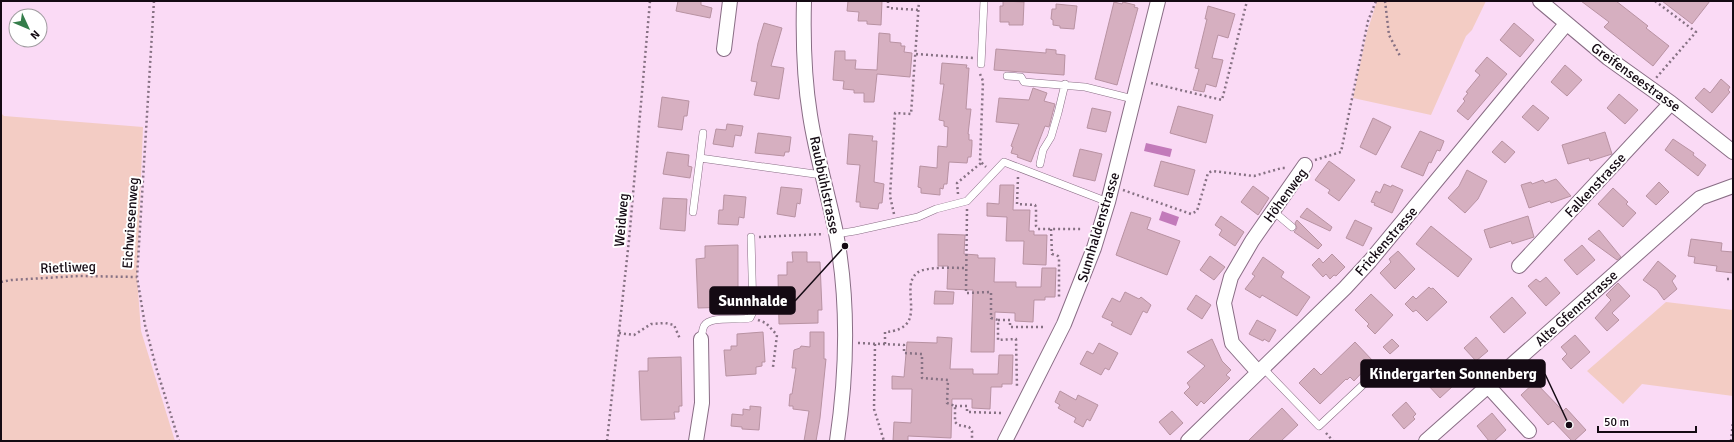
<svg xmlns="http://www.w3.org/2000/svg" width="1734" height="442" font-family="Signika,sans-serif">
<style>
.green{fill:#f3ccc4}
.water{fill:#c27aba}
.building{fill:#d6afc0;stroke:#b892a2}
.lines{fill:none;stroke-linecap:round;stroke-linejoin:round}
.service-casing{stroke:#896d85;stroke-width:8}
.minor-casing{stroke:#896d85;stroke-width:16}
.path{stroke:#867183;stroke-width:2.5;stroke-dasharray:2 3;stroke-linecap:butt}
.service{stroke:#fff;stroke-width:7}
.minor{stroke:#fff;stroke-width:14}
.labels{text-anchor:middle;stroke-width:4;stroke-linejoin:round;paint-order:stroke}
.street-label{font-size:14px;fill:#140a13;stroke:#fff}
.leader{fill:none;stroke:#140a13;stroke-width:1.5}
.callout-dot{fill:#140a13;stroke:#fff;stroke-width:1.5}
.callout{fill:#140a13;stroke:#140a13;stroke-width:1.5}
.callout-label{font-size:15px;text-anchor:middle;font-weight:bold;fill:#fff}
</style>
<rect width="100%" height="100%" fill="#fadaf5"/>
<path class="green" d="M1377 1H1486L1472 30 1466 36 1431 115 1353 98 1367 32Z
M1 113 4 116 143 127 137 277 141 331 175 441H1Z
M1666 302 1733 310V396L1642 384 1623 404 1587 371Z"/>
<path class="water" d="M1146 143 1172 149 1170 157 1144 151Z
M1162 211 1179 217 1176 226 1159 220Z"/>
<path class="building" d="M678 1H701V5L712 8 710 18 676 11Z
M848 1H882L881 25 867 24V21H858L859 12 847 11Z
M1003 1 1024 2 1023 25H1009V22H1000V6H1003Z
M1581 1H1616L1648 26 1646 28 1669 46 1653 66 1604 27 1609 22Z
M1662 1H1710L1692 24Z
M1114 2 1122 4 1123 2 1135 5 1134 7 1138 8 1117 85 1095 79Z
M1056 4 1077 6 1074 29 1060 28V26L1053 25V20L1051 19 1052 9H1056Z
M1208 6 1235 14 1228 38 1218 35 1212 58 1223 60 1216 87 1206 84 1204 92 1193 90 1199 69 1195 68 1207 19H1205Z
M764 23 782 28 771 66 784 68 779 99 754 95 757 82 751 81 758 43Z
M1514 23 1534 40 1520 57 1500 40Z
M879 33 890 34V42L901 43V46H905L904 52 912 53 910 77 877 74 874 102H864V93H854V90L843 89 844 81 833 80 835 51H845V60H856L855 69 877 70Z
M996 49 1046 53V49L1056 50V54L1065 55 1064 75 994 70Z
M1487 57 1507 74 1468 120 1457 111 1465 101 1463 99 1468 93 1466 92 1480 75 1475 71Z
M942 63 967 65 966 68H969L966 109H971L968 134H969V140H972V145L971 157H968L967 163 949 162 947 184H944L943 189 940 188V195L921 193V188L918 187 920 166 937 168 938 146 947 147 948 127 944 126V121L939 120 944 84H940Z
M1565 65 1582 80 1567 96 1551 82Z
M1721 79 1730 87 1728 90 1730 92 1712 113 1695 98 1704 88 1710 93Z
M1033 88 1047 93 1044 101 1055 104 1049 127 1045 126 1031 162 1017 157 1018 155 1011 153 1013 147 1011 146 1019 124 996 122 999 98 1029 100Z
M1619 94 1638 110 1625 124 1607 108Z
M662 97 689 101 687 116H684L682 130 658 127Z
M1533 105 1549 118 1538 131 1522 117Z
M1178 106 1213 115 1206 143 1170 133Z
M1092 108 1111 112 1106 132 1087 128Z
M1373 118 1391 127 1376 155 1360 147Z
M727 124 743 126 741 136 735 135 733 147 713 144 716 129 726 130Z
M1420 131 1444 141 1440 151 1437 150 1431 163 1429 162 1423 176 1401 167Z
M1605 132 1612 154 1590 161 1589 158 1568 164 1562 145Z
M758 133 791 137 789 152H785L784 156 755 153Z
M849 134 873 136 872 141H877L874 182 884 184 882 203H879L878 209 860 207V202H856L860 165 847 164Z
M1673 139 1694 153 1693 155 1706 165 1698 176 1665 150Z
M1502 141 1515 152 1505 163 1492 152Z
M1080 149 1102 154 1095 181 1073 176Z
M667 152 689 155 688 166 692 167 690 178 663 174Z
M1161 161 1195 170 1188 195 1154 186Z
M1329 161 1355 180 1339 201 1328 193 1330 190 1315 180Z
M1467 170 1487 181 1478 199 1465 213 1448 198 1459 186Z
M1556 179 1571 196 1551 203 1550 201 1529 208 1521 185 1531 182 1532 184 1543 180 1545 183Z
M1659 182 1669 192 1656 205 1646 196Z
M1384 184 1391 187 1392 185 1403 190 1392 213 1374 205 1375 203 1371 202 1376 191 1380 193Z
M1000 185H1014L1013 210H1030L1029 231H1034V235H1047L1046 265 1023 264 1024 241H1006L1007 217 987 216V203L999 204Z
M1253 186 1269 198 1258 215 1241 202Z
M781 187 802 189 800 204 797 203 795 217 777 214Z
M1613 188 1628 202 1626 204 1636 213 1623 227 1598 204Z
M724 195 746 197 744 218 739 217 738 225 718 224 719 210H723Z
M663 198 687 199 685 231 660 229Z
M1307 208 1332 227 1330 231 1300 217Z
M1131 212 1151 218 1147 229 1180 241 1167 275 1116 255Z
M1221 216 1244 232 1235 246 1219 235 1222 230 1215 225Z
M1528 216 1534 237 1512 244 1511 241 1490 248 1484 230Z
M1297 220 1322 245 1318 249 1294 232 1297 228 1295 223Z
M1355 220 1372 228 1363 246 1346 238Z
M1431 226 1472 259 1458 277 1416 244Z
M1599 230 1621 257 1617 260 1588 239Z
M938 234 965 235 964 254 978 255V258H995L994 282H1016V287H1041L1042 268H1056L1055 297H1045V300H1034L1033 322 1015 321V313L995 312 994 352H971L973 290 947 289 948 266H938Z
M1691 239 1722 243 1721 251 1733 252V273L1716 271 1717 266 1694 263 1695 257 1688 256Z
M738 245V294H736V300H731V307L698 308 696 259 705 258V246Z
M1582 245 1595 260 1577 275 1564 260Z
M1398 251 1415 269 1395 289 1380 273 1391 262 1389 259Z
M792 252H807V262H820L822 310H818V323L779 324 778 275H787V262H793Z
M1332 254 1345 267 1336 276 1334 275 1330 279 1326 274 1323 277 1312 265 1319 258 1323 263Z
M1210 256 1225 267 1214 280 1200 270Z
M1263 257 1284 272 1281 277 1310 297 1297 316 1262 295 1260 298 1245 289 1255 276 1252 274Z
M1658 261 1676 276 1672 281 1677 289 1664 300 1657 290 1643 280Z
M1546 277 1560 293 1546 306 1528 286 1536 279 1540 282Z
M1618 283 1630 296 1612 313 1619 320 1607 331 1595 318 1611 300 1606 295Z
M1429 287 1431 289 1433 288 1447 302 1427 321 1416 310 1413 312 1405 304 1413 296 1416 299Z
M935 291 954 292 953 304H934Z
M1125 292 1139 299 1141 297 1151 305 1147 313 1143 311 1131 335 1111 325 1113 322 1102 317 1112 298 1120 302Z
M1371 294 1393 315 1375 334 1367 326 1369 324 1355 310Z
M1196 295 1211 305 1202 319 1187 309Z
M1512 297 1526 313 1504 333 1490 317Z
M1257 320 1276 330 1269 342 1264 339 1263 341 1249 334Z
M763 332 765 362H762V366L756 367V374L726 376 724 350H731V346H737V334Z
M810 332H824V359H826L820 418 816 441H804L809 411 793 409V406H789L790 394H792L796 368H792L794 350 800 348 801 346 810 347Z
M1575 335 1590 352 1571 369 1562 359 1567 354 1561 347Z
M937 337 952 338 950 369H973V374H998L999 355H1013L1012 384H1002V387H991L990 409 972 408V399H952L951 438 908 436V441H893L894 422 911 423 912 389H892V376L904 377 907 342 937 343Z
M1476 337 1488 351 1476 361 1464 348Z
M1212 339 1222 361 1231 370 1226 375 1230 378 1204 404 1201 401 1197 406 1184 393 1190 387 1187 383 1205 366 1187 352Z
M1392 339 1399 346 1390 354 1383 347Z
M1355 342 1373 361 1354 381 1350 377 1347 380 1346 379 1320 404 1299 383 1314 368 1321 375Z
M1099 343 1118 353 1109 370 1105 368 1101 375 1080 364 1087 351 1093 354Z
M681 357 682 406H679V412H674L675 419 641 420 639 371H648V358Z
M1441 372 1453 386 1440 398 1427 384Z
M1535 382 1563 411 1566 408 1586 430 1574 441H1572L1553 421 1548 425 1521 395Z
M1060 391 1076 400 1078 395 1098 405 1090 421 1087 419 1083 427 1074 422 1076 418 1058 408 1060 405 1055 402Z
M1406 402 1416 414 1413 417 1415 419 1404 429 1392 415Z
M750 406 761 407 759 430 742 429V427L731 426 732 414 743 415V409L750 410Z
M1282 408 1298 425 1281 441H1248Z
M1172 411 1183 423 1170 435 1159 422Z
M1492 413 1506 430 1494 441H1489L1477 426Z"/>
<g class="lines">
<g class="service-casing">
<path id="service" d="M981 64 984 1
M1007 76 1021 77 1024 82 1085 87 1133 99
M700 158 703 133
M1040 164 1043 150 1051 137 1058 113 1065 84
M1273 211 1292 227
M693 212 700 158 822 175
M836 234 855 231 918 217 936 209 967 201 1004 162 1108 202
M701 339C702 335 702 330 704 326 710 315 739 321 750 318L753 312 751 237
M1263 368 1319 426 1381 368"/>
</g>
<g class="minor-casing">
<path id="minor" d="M804 1C803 39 804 78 810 115 816 155 828 194 836 233 849 302 847 373 837 441
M1540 1 1608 58 1671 103 1733 152
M724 49 730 1
M1519 266 1671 103
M1258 372 1232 343 1224 303 1231 277 1252 241 1305 165
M1488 386 1529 431
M696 441 702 403 701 339
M1005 441 1064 324 1094 248 1108 202 1158 1
M1188 441 1345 288 1370 261 1566 24
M1426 441 1700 198 1733 186"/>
</g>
<path class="path" d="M154 1 137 277 145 325 156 367 179 441
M888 1V8L919 10
M1385 1 1389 35 1400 56
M1655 1 1696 32 1656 78
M916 54 973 58
M980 74 983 81 980 161 986 167
M1151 83 1222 100 1247 1
M1315 160 1341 152 1368 21 1376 1
M1018 177 1017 204 1035 205 1036 207V226L1038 229H1083
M1123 190 1191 214 1197 211 1208 173 1212 171 1254 176 1282 168H1287
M958 194 957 183 981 163
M967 209 966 293 991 292V318L998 320V340L1016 339 1017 388
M894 214 890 196 895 113 911 114 919 1
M1051 229 1052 254 1058 256 1059 258V298
M759 237 824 234
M1727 279H1733
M1 282 11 280 79 276 137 277
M758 320 766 323 777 335 773 367
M998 320H1010V327H1046
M619 333 634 335 651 324 665 323 674 325 680 339
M858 343 904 345V353L922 354V378L948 380 947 403 955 406V422L958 425 969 427 972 431V441
M875 344 874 409 884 441
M885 344V332C931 329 898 288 917 273 925 266 955 268 966 268
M955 406H967V412L1002 413
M1326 433 1333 441
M607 441 629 240 650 1
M1731 441 1733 421"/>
<use href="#service" class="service"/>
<use href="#minor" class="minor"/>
</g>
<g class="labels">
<g class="street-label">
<text transform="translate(1636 77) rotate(36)" y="5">Greifenseestrasse</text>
<text transform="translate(825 185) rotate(78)" y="5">Raubbühlstrasse</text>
<text transform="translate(1595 185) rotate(-47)" y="5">Falkenstrasse</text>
<text transform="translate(1285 195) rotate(-54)" y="5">Höhenweg</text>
<text transform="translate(621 220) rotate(-85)" y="5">Weidweg</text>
<text transform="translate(130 223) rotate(-86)" y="5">Eichwiesenweg</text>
<text transform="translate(1098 227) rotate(-73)" y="5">Sunnhaldenstrasse</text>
<text transform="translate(1386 241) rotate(-49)" y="5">Frickenstrasse</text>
<text transform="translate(68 267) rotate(-2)" y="5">Rietliweg</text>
<text transform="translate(1576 308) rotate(-42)" y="5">Alte Gfennstrasse</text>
</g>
</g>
<path class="leader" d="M845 246L795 301M1569 425L1545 374"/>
<g class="callout-dot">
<circle cx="845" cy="246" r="4"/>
<circle cx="1569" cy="425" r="4"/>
</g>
<g class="callout">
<rect x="710" y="287" width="85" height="27" rx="4"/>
<rect x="1361" y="360" width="184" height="27" rx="4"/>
</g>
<g class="callout-label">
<text x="753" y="306">Sunnhalde</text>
<text x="1453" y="379">Kindergarten Sonnenberg</text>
</g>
<rect width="1734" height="442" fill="none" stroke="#140a13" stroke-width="4"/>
<g transform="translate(28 28) rotate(134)"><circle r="19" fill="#ffffff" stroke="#a19da1"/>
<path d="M0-3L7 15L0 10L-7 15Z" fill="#347d4a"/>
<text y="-6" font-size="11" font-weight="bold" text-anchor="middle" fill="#140a13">N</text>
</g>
<path d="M1598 426v6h98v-6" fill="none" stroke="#140a13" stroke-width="2"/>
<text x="1604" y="426" font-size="12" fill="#140a13" stroke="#ffffff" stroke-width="3" paint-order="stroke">50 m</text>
</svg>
